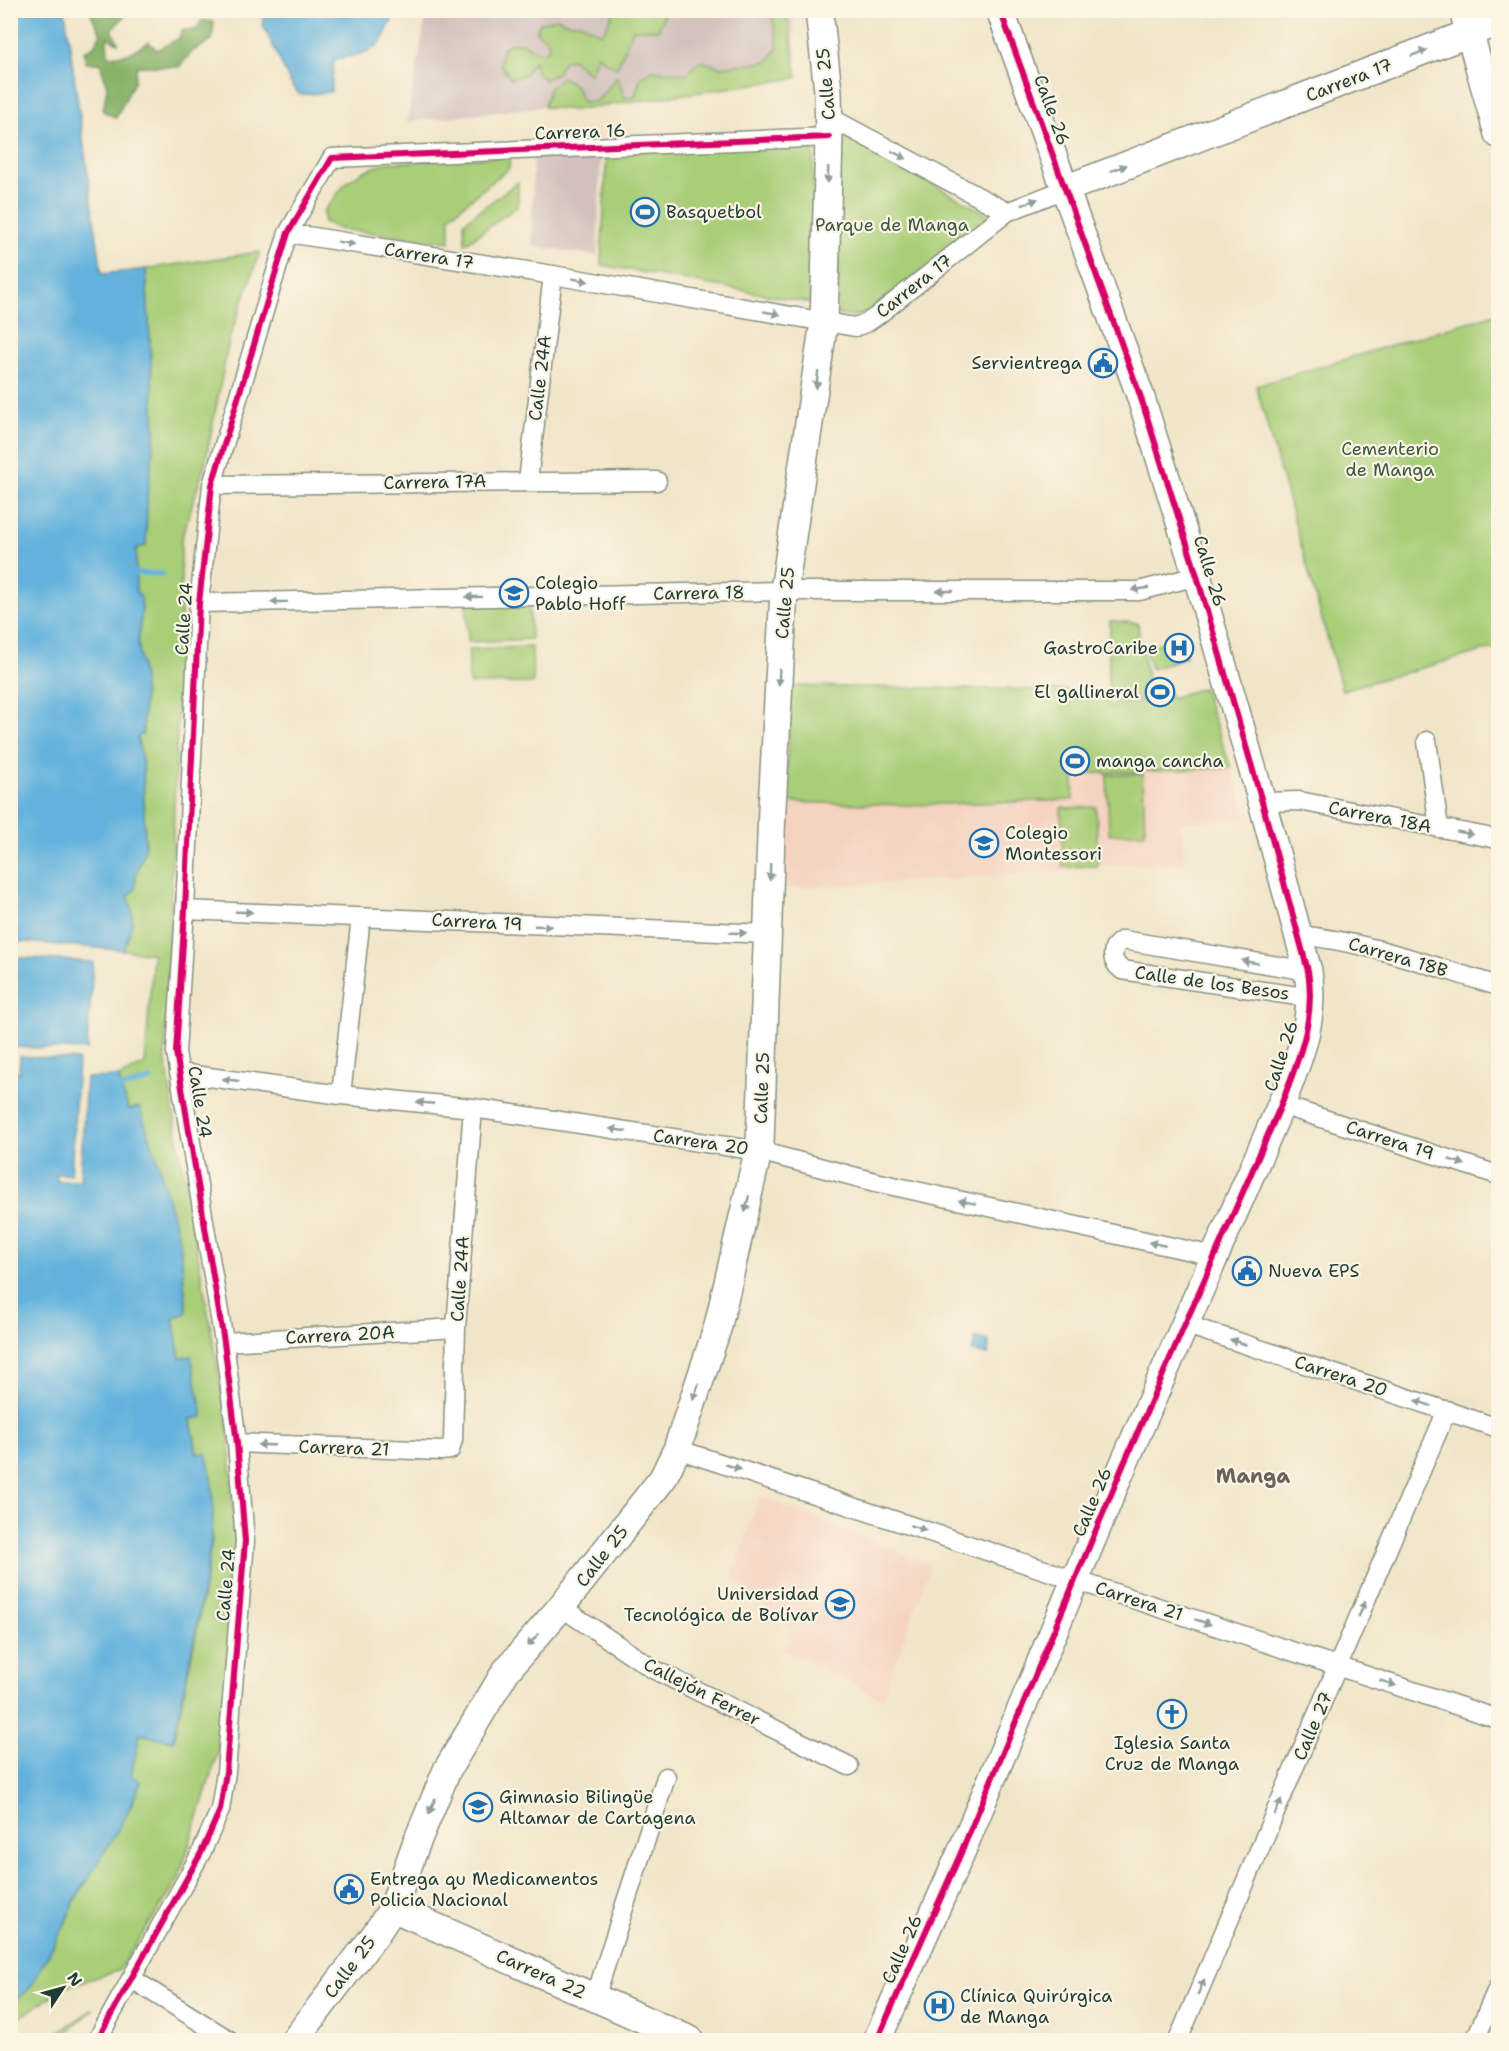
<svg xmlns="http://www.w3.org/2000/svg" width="1509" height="2051" font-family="'Shantell Sans',sans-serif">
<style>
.built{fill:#f5d3c1}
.industrial{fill:#d1c0bc}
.green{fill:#a9ce78;stroke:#648656;stroke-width:1.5}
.forest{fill:#86b168;stroke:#52774e;stroke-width:1.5}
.water{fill:#63b2dd;stroke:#417888;stroke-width:1.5}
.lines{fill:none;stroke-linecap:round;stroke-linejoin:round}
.stream{stroke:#63b2dd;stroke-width:5}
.street-casing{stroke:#88917e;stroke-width:21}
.secondary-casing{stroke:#88917e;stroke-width:30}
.street{stroke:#fff;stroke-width:18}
.secondary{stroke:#fff;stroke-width:27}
.cycleway-casing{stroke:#fcf5e5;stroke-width:10}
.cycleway{stroke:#d6006c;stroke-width:6}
.oneway{fill:#8f9e9a}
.labels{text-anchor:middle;stroke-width:4.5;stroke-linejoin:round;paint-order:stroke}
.street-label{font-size:18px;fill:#1f3d34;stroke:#fcf5e5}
.poi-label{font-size:18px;fill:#1f3d34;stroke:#fcf5e5;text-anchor:start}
.park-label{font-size:18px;fill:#3b5a42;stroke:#fcf5e5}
.neighbourhood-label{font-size:20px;font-weight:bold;fill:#6c6259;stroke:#fcf5e5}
</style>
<rect width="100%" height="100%" fill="#fcf5e5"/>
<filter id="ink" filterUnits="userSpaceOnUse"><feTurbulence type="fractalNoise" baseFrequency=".0167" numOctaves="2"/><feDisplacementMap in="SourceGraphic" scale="12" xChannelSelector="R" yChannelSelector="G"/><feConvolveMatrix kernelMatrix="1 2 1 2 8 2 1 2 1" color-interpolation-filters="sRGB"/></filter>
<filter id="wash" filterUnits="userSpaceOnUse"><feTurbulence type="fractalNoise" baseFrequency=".008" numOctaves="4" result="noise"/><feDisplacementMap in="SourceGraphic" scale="24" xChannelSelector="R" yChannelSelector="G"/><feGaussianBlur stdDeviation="1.35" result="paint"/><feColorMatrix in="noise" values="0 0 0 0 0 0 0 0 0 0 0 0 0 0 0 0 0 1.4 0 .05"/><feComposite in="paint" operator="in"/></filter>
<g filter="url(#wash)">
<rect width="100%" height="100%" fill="#f1e5c9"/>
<path class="built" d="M1231 768 1248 820 1180 822 1185 863 1081 866 1070 871 786 889 785 802 1073 800V774Z
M760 1496 931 1565 882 1699 783 1649 794 1630 731 1578Z"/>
<path class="industrial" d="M788 10 793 22 797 78 407 122 427 11Z
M533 153 601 156 597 256 532 246Z"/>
<path class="green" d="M615 10 666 11 658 30 633 29 617 68 605 62 598 55 590 74 572 59 564 61 557 73 545 80 537 73 534 61 525 74 511 79 500 64 502 48C519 39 523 42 537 52L546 51 549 48 548 40 536 32 540 23 557 18 568 23H580L602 34Z
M771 11H784C792 30 793 57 797 78L574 110 544 107 549 89 562 77 576 86 582 102 597 101 617 77 625 98 635 97 641 77 652 70 686 74 700 61 720 67 768 62 778 47Z
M838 132 991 216 871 311 853 316 838 315Z
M814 142 811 303 601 265 607 151Z
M510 156 509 168 450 216V242L339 229 324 222V211L346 183 362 172 385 163Z
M518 182V206L465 244 464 222Z
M260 252 229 340 205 464 181 540V618L165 1056 180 1153 229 1432 238 1594 220 1746 178 1881 118 1971 67 1986 16 2020 11 2031V2005L30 1988 63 1928 75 1900 131 1806 141 1782 131 1775 140 1734 174 1741 197 1630 212 1541V1474L197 1454 191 1419 203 1417 191 1357 180 1358 173 1318 187 1312 180 1242 138 1107 129 1110 121 1088 119 1077 145 1064 153 954 123 950C130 932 137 916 128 897L135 889 136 874 145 849 143 765 137 736 143 734 144 687 138 642 142 609 136 593V548L146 546 147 496 155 434 146 269Z
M1498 313V647L1342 690 1256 386Z
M529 602 531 639 468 642 466 605Z
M1110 621 1138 623 1140 643 1151 695V688L1166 684 1170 696 1114 701 1108 683Z
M1180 637 1186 657 1151 669 1144 648Z
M532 647 533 683 469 684V649Z
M791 686 1108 691 1109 706 1173 697 1203 688 1231 768 1074 774 1073 800 909 805 785 802Z
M1143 774 1145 833 1109 834 1107 775Z
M1096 807 1098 866 1063 867 1061 808Z
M94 2009 58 2040H46Z"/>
<path class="forest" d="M92 11H124V17L112 29 118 43 107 37 108 56 128 54 149 42 157 50 178 39 183 30H196L202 20 214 22 212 40 193 51 179 67 137 66 134 82 116 118 103 111 107 87 100 63H86L84 52 94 46 101 34 91 14Z"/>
<path class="water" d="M10 11H65L102 274 146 269 155 434 147 496 146 546 136 548V593L140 594 142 609 138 642 144 687 143 734 137 737 143 765 145 849 136 874 135 889 128 897C137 916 131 932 123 950L11 941Z
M262 11V10L396 11C376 55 380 49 334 60L331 92 300 95 292 86 263 25Z
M11 957 93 962 87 1050 11 1047Z
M20 1056 78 1060 71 1174H56L57 1181H80L86 1078 119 1077 121 1088 129 1110 139 1107 155 1152 180 1242 187 1312 173 1319 180 1358 191 1356 203 1417 191 1419V1421L197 1454 206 1453C219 1496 212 1540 204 1584 195 1637 184 1689 173 1741L140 1734 131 1775 141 1782 125 1818 75 1900 63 1928 30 1988 11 2005 10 1072H19Z
M976 1338 989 1341 988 1355 972 1352Z"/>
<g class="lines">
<path class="stream" d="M135 573 163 574
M121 1088 151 1080"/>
</g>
</g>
<g filter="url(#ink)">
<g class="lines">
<g class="street-casing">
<path id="street" d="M829 117 1007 212
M288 233 553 275 855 327 868 322 878 315 1007 212 1065 189
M528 481 553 275
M212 485 657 481
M199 603 784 591H1139L1197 576
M1427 741 1439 828
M1262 802 1299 801 1498 839
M185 910 768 934
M1297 935C1366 941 1432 966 1498 986
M1308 971 1123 940C1110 947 1110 961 1122 970L1311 998
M179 1073 341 1095 473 1108 759 1151 875 1182 1214 1256
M341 1095 361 917
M1281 1105 1498 1175
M1184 1324 1498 1428
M224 1342 456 1328
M237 1443 441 1451 450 1450 453 1440 456 1328 473 1108
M677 1449 1498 1719
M561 1607 653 1669 849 1766
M132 1979 229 2040
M595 1998 666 1777
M97 2040 201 1853 220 1810 226 1772 245 1541 237 1443 224 1342 176 1052 185 910 199 603 212 485 271 288 288 233 332 158 829 137
M1178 2040 1447 1410
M1475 2040 1498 1987"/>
</g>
<g class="secondary-casing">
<path id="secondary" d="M1463 10 1498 134
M1065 189 1498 22
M393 1908 690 2040
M295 2040 375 1935 393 1908 416 1844 447 1770 506 1671 561 1607 663 1478 677 1449 718 1326 760 1143 772 808 784 591 824 322 829 137 828 91 819 10
M877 2040 960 1855 1122 1468 1281 1105C1298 1060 1316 1021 1308 971L1262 802 1197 576 1140 395 1000 10"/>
</g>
<use href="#street" class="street"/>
<use href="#secondary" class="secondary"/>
<g class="cycleway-casing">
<path id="cycleway" d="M97 2040 201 1853 220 1810 226 1772 245 1541 237 1443 224 1342 176 1052 185 910 199 603 212 485 271 288 288 233 332 158 829 137
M877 2040 960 1855 1122 1468 1281 1105C1298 1060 1316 1021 1308 971L1262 802 1197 576 1140 395 1000 10"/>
</g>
<use href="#cycleway" class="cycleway"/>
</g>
<defs><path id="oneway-solid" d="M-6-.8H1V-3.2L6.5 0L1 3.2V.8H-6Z" transform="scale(1.5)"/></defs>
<g class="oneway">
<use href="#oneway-solid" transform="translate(1419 53) rotate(-21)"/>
<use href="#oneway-solid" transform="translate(899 155) rotate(28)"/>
<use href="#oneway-solid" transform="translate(1119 168) rotate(-21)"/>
<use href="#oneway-solid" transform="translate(828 175) rotate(92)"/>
<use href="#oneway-solid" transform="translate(1030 202) rotate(-22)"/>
<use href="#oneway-solid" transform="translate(346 243) rotate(9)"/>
<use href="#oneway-solid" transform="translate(580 280) rotate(10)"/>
<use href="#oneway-solid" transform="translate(772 313) rotate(10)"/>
<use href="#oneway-solid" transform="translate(817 380) rotate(98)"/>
<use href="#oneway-solid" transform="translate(1140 589) rotate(172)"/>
<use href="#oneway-solid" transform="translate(945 591) rotate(180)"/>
<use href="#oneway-solid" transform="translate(474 597) rotate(179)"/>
<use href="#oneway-solid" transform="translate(279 602) rotate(179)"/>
<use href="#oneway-solid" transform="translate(779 677) rotate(93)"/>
<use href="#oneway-solid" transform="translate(1465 833) rotate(10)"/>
<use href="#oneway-solid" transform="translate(770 872) rotate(92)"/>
<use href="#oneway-solid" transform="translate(244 912) rotate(2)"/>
<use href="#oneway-solid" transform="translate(543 926) rotate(2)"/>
<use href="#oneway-solid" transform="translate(738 933) rotate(2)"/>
<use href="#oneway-solid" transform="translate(1250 962) rotate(-170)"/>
<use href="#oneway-solid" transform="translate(231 1080) rotate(-172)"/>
<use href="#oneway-solid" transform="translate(425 1103) rotate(-175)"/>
<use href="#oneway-solid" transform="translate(618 1130) rotate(-171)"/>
<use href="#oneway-solid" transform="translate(1457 1162) rotate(18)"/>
<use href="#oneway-solid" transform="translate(967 1202) rotate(-168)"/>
<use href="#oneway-solid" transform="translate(747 1204) rotate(103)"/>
<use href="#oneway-solid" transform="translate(1157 1244) rotate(-168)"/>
<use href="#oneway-solid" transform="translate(1238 1342) rotate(-162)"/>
<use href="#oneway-solid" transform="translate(696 1392) rotate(109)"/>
<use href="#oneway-solid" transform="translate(1423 1403) rotate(-162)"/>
<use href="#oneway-solid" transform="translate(266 1445) rotate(-178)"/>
<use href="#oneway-solid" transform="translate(733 1467) rotate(18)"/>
<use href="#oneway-solid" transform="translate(918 1528) rotate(18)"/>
<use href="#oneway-solid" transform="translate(1362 1609) rotate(-67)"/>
<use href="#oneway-solid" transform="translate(1203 1622) rotate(18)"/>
<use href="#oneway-solid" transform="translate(533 1640) rotate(131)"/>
<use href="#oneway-solid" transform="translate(1388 1683) rotate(18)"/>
<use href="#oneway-solid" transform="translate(432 1806) rotate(113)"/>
<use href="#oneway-solid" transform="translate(1278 1807) rotate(-67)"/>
<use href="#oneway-solid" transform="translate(1201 1987) rotate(-67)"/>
</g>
</g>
<defs>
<g id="stadium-ring" transform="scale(1.5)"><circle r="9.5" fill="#fcf5e5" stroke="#1f6fb2" stroke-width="1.5"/><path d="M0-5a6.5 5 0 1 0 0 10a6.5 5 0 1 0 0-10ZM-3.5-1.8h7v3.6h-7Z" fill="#1f6fb2"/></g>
<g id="civic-ring" transform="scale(1.5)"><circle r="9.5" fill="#fcf5e5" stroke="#1f6fb2" stroke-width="1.5"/><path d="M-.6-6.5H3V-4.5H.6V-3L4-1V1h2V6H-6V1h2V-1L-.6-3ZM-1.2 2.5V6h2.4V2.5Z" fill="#1f6fb2"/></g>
<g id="school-ring" transform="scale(1.5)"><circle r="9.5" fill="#fcf5e5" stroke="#1f6fb2" stroke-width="1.5"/><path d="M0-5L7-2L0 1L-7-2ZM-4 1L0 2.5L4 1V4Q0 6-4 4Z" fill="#1f6fb2"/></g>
<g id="hospital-ring" transform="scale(1.5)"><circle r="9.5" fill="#fcf5e5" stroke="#1f6fb2" stroke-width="1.5"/><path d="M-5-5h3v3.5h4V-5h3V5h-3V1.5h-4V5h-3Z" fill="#1f6fb2"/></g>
<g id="university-ring" transform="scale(1.5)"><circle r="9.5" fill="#fcf5e5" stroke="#1f6fb2" stroke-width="1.5"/><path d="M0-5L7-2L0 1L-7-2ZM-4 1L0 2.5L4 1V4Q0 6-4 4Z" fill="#1f6fb2"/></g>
<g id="church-ring" transform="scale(1.5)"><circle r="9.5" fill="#fcf5e5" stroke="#1f6fb2" stroke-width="1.5"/><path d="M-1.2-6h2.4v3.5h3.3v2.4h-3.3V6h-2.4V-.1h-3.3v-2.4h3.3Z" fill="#1f6fb2"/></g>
</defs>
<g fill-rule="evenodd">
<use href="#stadium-ring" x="645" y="212"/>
<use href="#civic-ring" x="1103" y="363"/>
<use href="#school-ring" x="514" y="593"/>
<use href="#hospital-ring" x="1179" y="648"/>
<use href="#stadium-ring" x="1160" y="692"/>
<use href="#stadium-ring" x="1075" y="761"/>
<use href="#school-ring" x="984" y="843"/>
<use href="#civic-ring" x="1247" y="1271"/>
<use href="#university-ring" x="840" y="1604"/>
<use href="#church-ring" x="1172" y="1714"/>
<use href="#school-ring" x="478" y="1807"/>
<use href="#civic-ring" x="349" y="1889"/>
<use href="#hospital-ring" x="939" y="2006"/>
</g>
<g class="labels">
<g class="street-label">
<text transform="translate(1349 80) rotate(-21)" y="6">Carrera 17</text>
<text transform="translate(826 84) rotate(-95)" y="6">Calle 25</text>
<text transform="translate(1052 110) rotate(70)" y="6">Calle 26</text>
<text transform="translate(580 132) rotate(-2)" y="6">Carrera 16</text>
<text transform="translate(429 256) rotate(9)" y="6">Carrera 17</text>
<text transform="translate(914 286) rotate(-38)" y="6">Carrera 17</text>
<text transform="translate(540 378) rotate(-83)" y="6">Calle 24A</text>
<text transform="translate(435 482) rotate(-1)" y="6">Carrera 17A</text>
<text transform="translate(1210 571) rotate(73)" y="6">Calle 26</text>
<text transform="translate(699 593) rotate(-1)" y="6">Carrera 18</text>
<text transform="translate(785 603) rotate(-85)" y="6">Calle 25</text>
<text transform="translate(184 619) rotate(-86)" y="6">Calle 24</text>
<text transform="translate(1380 817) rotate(11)" y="6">Carrera 18A</text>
<text transform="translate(477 922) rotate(3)" y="6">Carrera 19</text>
<text transform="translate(1398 957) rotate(16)" y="6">Carrera 18B</text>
<text transform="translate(1212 983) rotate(8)" y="6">Calle de los Besos</text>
<text transform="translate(1281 1056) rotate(-72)" y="6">Calle 26</text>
<text transform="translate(762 1088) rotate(-88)" y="6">Calle 25</text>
<text transform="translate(200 1102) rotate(81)" y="6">Calle 24</text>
<text transform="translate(1390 1140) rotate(18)" y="6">Carrera 19</text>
<text transform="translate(701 1142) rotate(8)" y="6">Carrera 20</text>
<text transform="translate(460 1279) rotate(-86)" y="6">Calle 24A</text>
<text transform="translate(340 1335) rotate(-3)" y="6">Carrera 20A</text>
<text transform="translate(1341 1376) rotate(18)" y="6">Carrera 20</text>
<text transform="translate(344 1448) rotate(2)" y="6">Carrera 21</text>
<text transform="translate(1092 1502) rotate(-67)" y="6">Calle 26</text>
<text transform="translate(602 1556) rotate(-52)" y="6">Calle 25</text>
<text transform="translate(226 1585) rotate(-85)" y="6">Calle 24</text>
<text transform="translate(1139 1601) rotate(18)" y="6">Carrera 21</text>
<text transform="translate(702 1692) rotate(27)" y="6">Callejón Ferrer</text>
<text transform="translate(1313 1726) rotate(-67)" y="6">Calle 27</text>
<text transform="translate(902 1949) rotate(-66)" y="6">Calle 26</text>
<text transform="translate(350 1967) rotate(-53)" y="6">Calle 25</text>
<text transform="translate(541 1974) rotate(24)" y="6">Carrera 22</text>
</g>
<g class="poi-label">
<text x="666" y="218">Basquetbol</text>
<text x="1082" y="369" text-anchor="end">Servientrega</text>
<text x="535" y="589">Colegio<tspan x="535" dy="21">Pablo Hoff</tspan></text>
<text x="1158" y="654" text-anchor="end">GastroCaribe</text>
<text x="1139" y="698" text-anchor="end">El gallineral</text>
<text x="1096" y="767">manga cancha</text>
<text x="1005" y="839">Colegio<tspan x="1005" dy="21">Montessori</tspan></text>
<text x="1268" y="1277">Nueva EPS</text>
<text x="819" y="1600" text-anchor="end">Universidad<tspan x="819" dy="21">Tecnológica de Bolívar</tspan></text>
<text x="1172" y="1749" text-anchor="middle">Iglesia Santa<tspan x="1172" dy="21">Cruz de Manga</tspan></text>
<text x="499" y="1803">Gimnasio Bilingüe<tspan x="499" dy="21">Altamar de Cartagena</tspan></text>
<text x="370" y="1885">Entrega qu Medicamentos<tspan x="370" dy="21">Policia Nacional</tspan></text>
<text x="960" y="2002">Clínica Quirúrgica<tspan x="960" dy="21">de Manga</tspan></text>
</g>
<g class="park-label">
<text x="892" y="231">Parque de Manga</text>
<text x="1390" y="455">Cementerio<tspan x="1390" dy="21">de Manga</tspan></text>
</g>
<g class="neighbourhood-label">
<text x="1253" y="1483">Manga</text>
</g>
</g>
<rect width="1509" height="2051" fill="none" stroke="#fcf5e5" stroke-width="36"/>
<g transform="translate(63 1988) rotate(54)" stroke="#fcf5e5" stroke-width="4.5" paint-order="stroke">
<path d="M0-4.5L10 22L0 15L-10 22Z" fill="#1f3d34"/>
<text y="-9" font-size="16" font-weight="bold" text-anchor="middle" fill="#1f3d34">N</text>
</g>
</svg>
